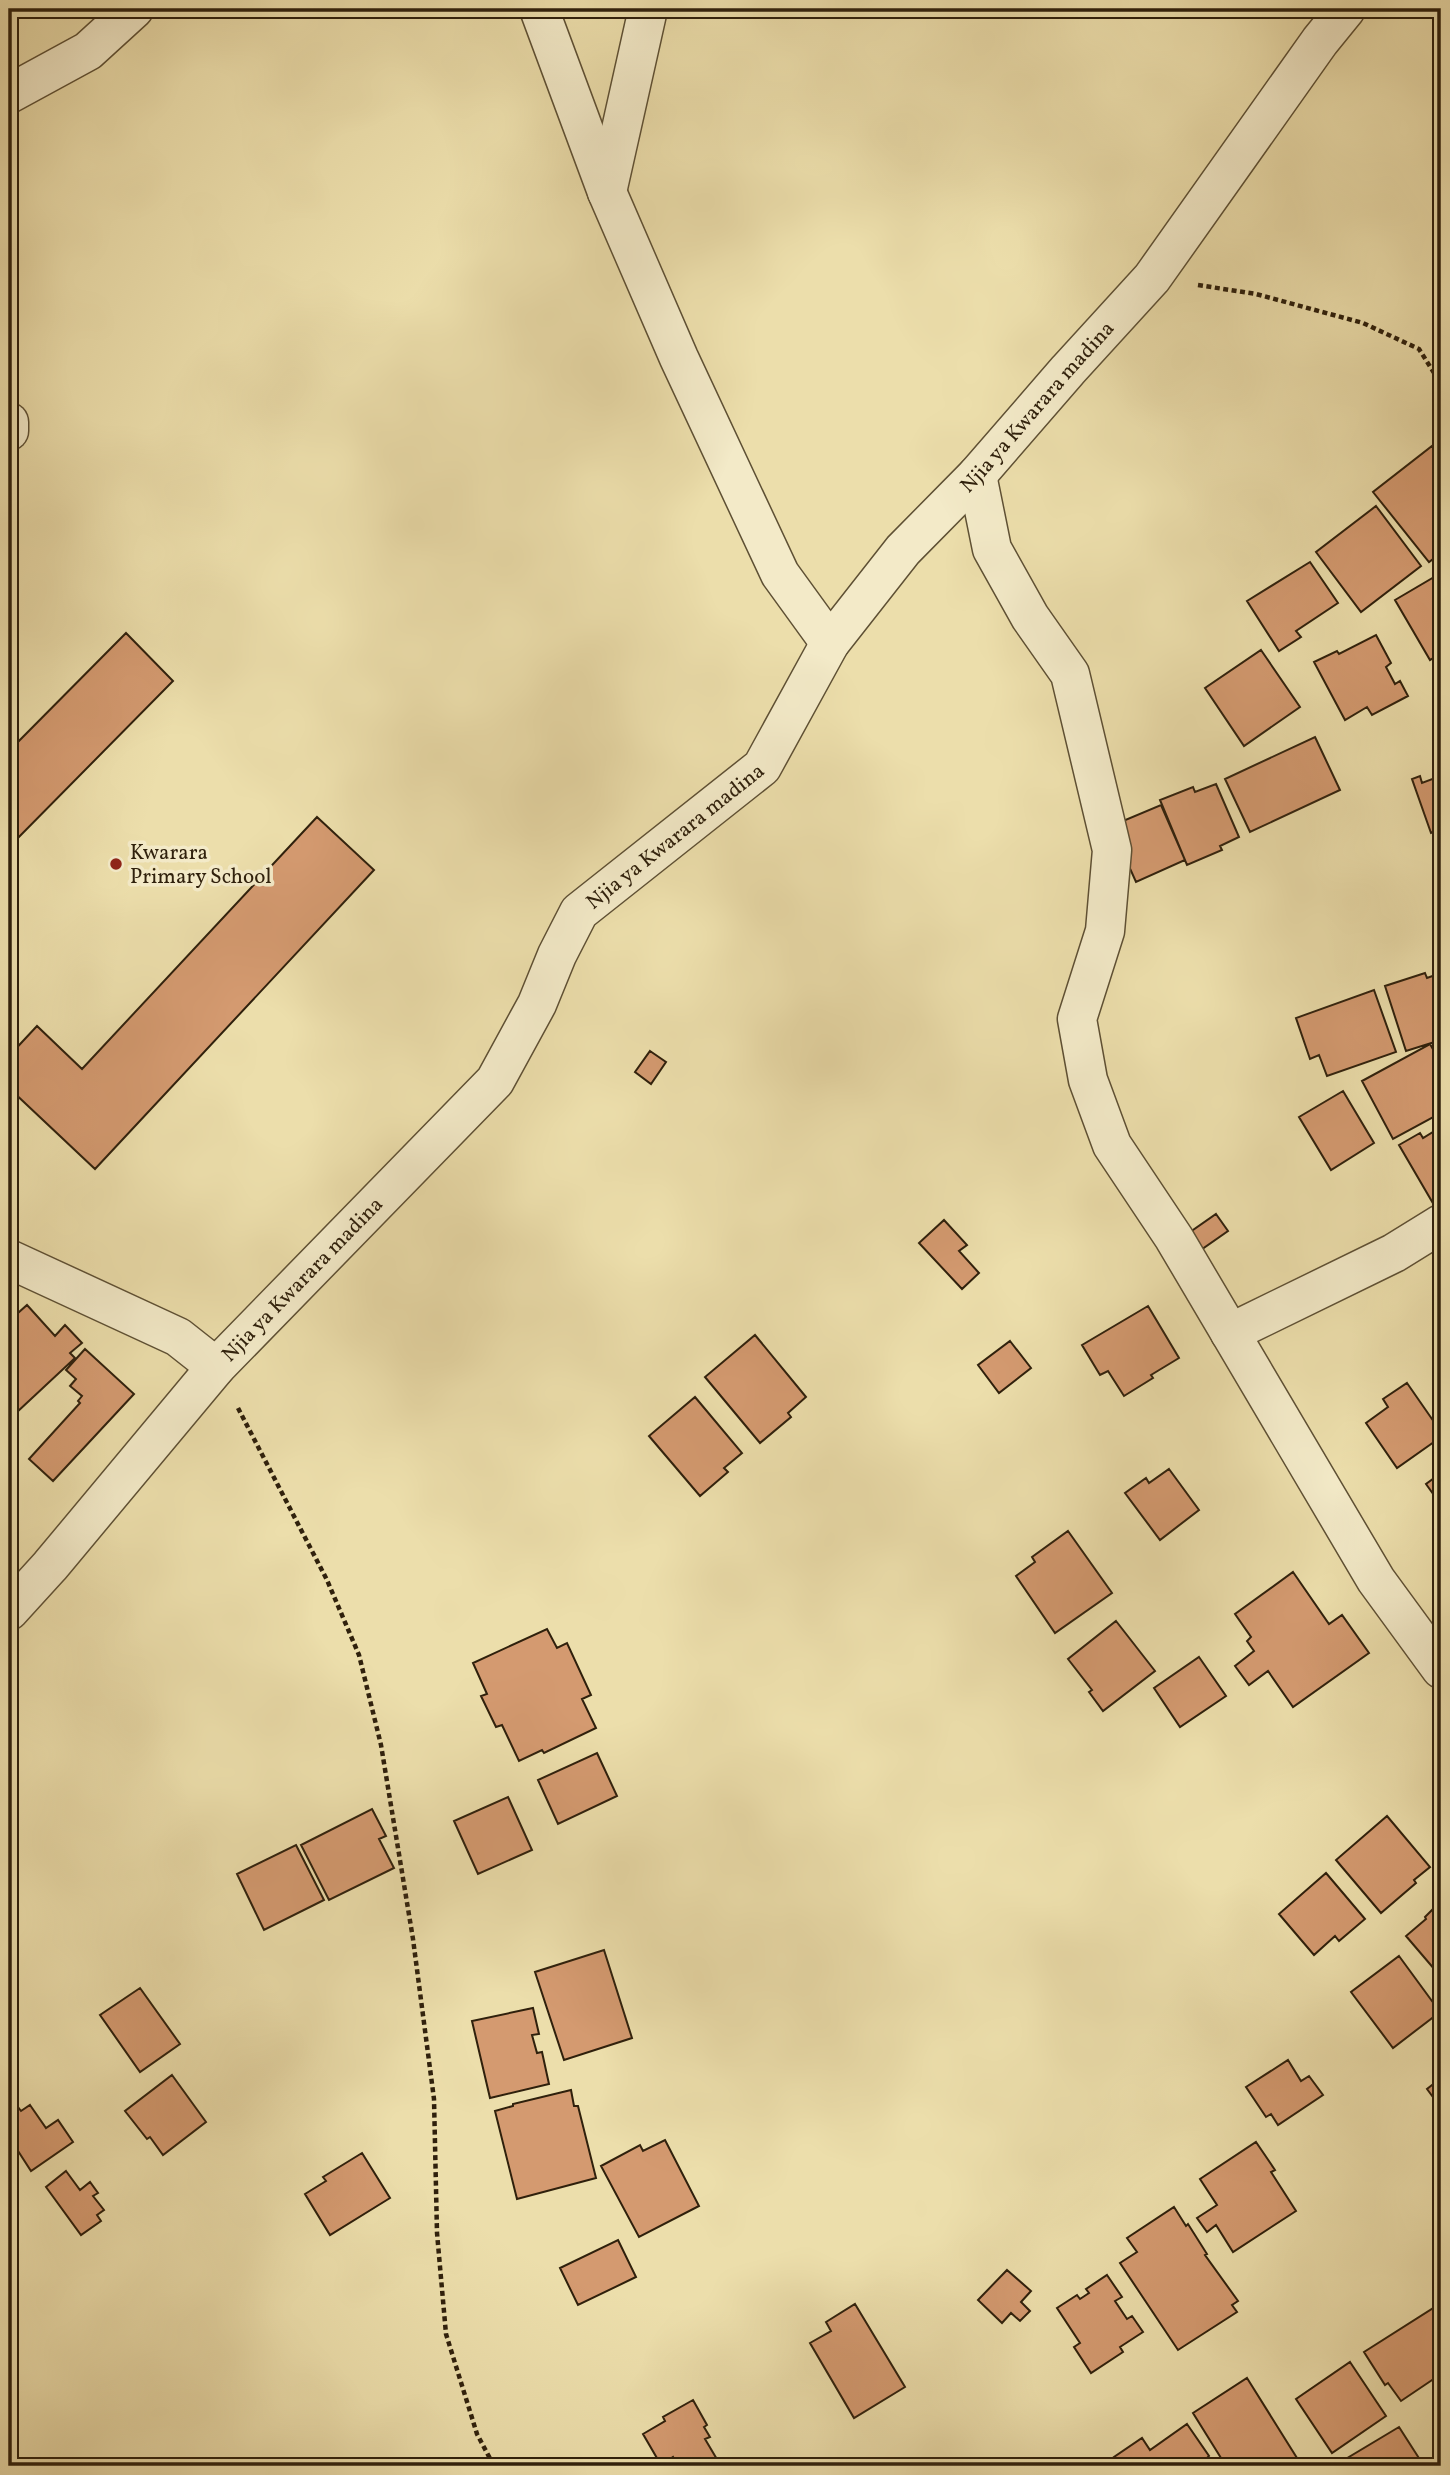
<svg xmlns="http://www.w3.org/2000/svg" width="1450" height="2475" font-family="Vollkorn,serif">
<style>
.building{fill:#d49a70;stroke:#2f200c;stroke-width:2}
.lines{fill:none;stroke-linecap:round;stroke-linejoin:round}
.street-casing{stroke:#5e5034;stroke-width:41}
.path{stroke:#2f200c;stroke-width:4.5;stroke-dasharray:5 3.5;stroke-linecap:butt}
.street{stroke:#f3eac8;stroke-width:38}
.poi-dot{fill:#8f2418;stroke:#f3eac8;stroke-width:2.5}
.labels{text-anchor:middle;stroke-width:7;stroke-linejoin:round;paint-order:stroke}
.street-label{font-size:21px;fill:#2f200c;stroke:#f3eac8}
.poi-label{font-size:21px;fill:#2f200c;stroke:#f3eac8;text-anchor:start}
</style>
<rect width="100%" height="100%" fill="#ecdeab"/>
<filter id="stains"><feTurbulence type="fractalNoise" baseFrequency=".00286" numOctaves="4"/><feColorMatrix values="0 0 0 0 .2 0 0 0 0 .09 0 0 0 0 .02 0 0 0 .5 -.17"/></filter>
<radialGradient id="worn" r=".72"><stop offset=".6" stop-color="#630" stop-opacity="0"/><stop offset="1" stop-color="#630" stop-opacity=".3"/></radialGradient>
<path class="building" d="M1432 446 1441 458V553L1429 562 1373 492Z
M1376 506 1421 566 1361 612 1316 552Z
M1310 562 1338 603 1296 631 1301 637 1279 651 1247 601Z
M1441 573V653L1430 660 1395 600Z
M126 633 173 681 9 847V751Z
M1376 635 1391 663 1386 667 1395 684 1400 681 1408 696 1372 715 1367 707 1345 720 1314 662 1337 651 1339 654Z
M1261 650 1300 707 1244 746 1205 688Z
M1315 737 1340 790 1250 832 1225 779Z
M1441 768V829L1431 833 1412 779 1420 776 1422 783 1438 777 1436 770Z
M1216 784 1239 837 1220 846 1222 850 1187 865 1160 800 1193 787 1195 792Z
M1161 805 1185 860 1136 882 1111 826Z
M317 817 374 870 95 1169 9 1088V1056L37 1026 82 1069Z
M1425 973 1427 978 1441 973V1040L1406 1051 1385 986Z
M1374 990 1396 1052 1327 1076 1319 1055 1310 1059 1296 1018Z
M1430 1044 1438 1058 1441 1056V1113L1393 1139 1362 1081Z
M650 1051 666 1062 651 1084 635 1072Z
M1343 1091 1374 1143 1331 1170 1299 1117Z
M1441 1127V1200L1434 1205 1399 1145 1420 1133 1423 1138Z
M1216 1214 1228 1231 1195 1254 1183 1237Z
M944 1220 967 1245 959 1251 979 1273 962 1289 919 1243Z
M27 1305 55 1336 65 1325 82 1343 70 1353 75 1358 16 1413 9 1405V1321Z
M1148 1306 1179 1358 1151 1375 1153 1378 1124 1396 1108 1371 1100 1375 1082 1345Z
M755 1335 806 1397 788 1413 791 1417 760 1443 705 1377Z
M1010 1341 1031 1368 999 1393 978 1365Z
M85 1349 134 1394 53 1481 29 1459 80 1403 78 1401 82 1396 70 1386 76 1379 66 1370Z
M1407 1383 1441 1432V1437L1397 1468 1366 1423 1388 1407 1383 1399Z
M695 1397 742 1453 724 1468 728 1472 700 1496 649 1436Z
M1169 1469 1199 1510 1160 1540 1125 1493 1146 1478 1149 1483Z
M1441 1473V1505L1426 1484Z
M1068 1531 1112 1593 1055 1633 1016 1576 1035 1562 1032 1557Z
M1293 1572 1329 1624 1342 1615 1369 1653 1293 1707 1268 1671 1249 1685 1235 1666 1254 1651 1247 1641 1251 1637 1235 1614Z
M1116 1621 1155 1671 1103 1711 1089 1692 1092 1690 1068 1659Z
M547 1629 557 1648 567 1643 591 1695 582 1699 596 1728 544 1753 542 1750 519 1761 502 1725 496 1727 481 1696 487 1694 473 1663Z
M1199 1657 1226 1696 1180 1727 1154 1688Z
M597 1753 617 1796 558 1824 538 1780Z
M508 1797 532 1850 478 1874 454 1821Z
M372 1809 386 1836 379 1839 394 1868 329 1900 301 1845Z
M1387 1816 1430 1867 1414 1880 1416 1883 1381 1913 1336 1860Z
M296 1845 324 1900 264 1930 237 1874Z
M1326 1873 1365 1919 1339 1941 1335 1936 1314 1955 1279 1914Z
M1441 1901V1977L1406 1936 1426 1919 1425 1917Z
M604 1950 632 2038 564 2060 535 1972Z
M1399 1956 1440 2012 1393 2048 1351 1992Z
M140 1988 180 2044 140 2072 100 2015Z
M533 2008 539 2034 532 2035 537 2053 542 2052 549 2084 490 2098 472 2021Z
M1288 2060 1301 2081 1309 2076 1323 2095 1278 2125 1271 2114 1266 2117 1246 2087Z
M172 2075 206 2122 163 2155 150 2137 147 2139 125 2111Z
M1441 2078V2108L1427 2089Z
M571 2090 574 2106H578L596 2178 517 2199 495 2111 513 2106V2104Z
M30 2105 46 2128 58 2120 73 2142 31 2171 9 2137V2113L18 2107 21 2111Z
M665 2140 699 2206 639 2237 601 2166 640 2145 643 2151Z
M1256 2142 1275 2170 1271 2172 1296 2211 1233 2252 1216 2225 1207 2232 1197 2218 1217 2205 1200 2179Z
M362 2153 390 2198 330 2235 305 2194 326 2181 323 2177Z
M66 2171 80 2190 90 2182 98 2193 93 2196 104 2210 97 2215 101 2221 81 2235 46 2187Z
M1174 2207 1186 2226 1188 2224 1207 2254 1205 2255 1238 2301 1232 2305 1237 2312 1178 2350 1120 2263 1137 2252 1127 2238Z
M618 2240 636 2277 578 2305 560 2268Z
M1007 2270 1031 2291 1021 2302 1030 2311 1020 2321 1011 2313 1002 2323 978 2300Z
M1107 2275 1122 2297 1115 2301 1127 2319 1132 2316 1143 2332 1120 2347 1123 2352 1091 2373 1074 2347 1080 2343 1057 2308 1077 2295 1080 2299 1089 2293 1086 2289Z
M855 2304 905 2387 854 2418 810 2343 831 2331 826 2322Z
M1435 2307 1441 2317V2374L1401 2401 1388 2383 1385 2385 1364 2352Z
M1350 2362 1386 2416 1332 2453 1296 2399Z
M1247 2378 1302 2466H1226L1193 2413Z
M693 2400 707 2425 704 2427 710 2437 705 2439 718 2461 710 2466H678L673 2457 661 2465 643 2434 665 2421 663 2417Z
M1187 2424 1209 2456 1206 2459 1211 2466H1121L1114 2457 1142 2438 1150 2450Z
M1399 2427 1424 2466H1334Z"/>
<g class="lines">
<g class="street-casing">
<g id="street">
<path d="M539 9 607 192 679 358 780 574 830 643"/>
<path d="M9 94 88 51 134 9"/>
<path d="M607 192 648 9"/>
<path d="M9 422V431"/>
<path d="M977 475 992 549 1030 617 1070 674 1112 850 1105 931 1077 1019 1088 1080 1112 1145 1174 1238 1376 1580 1441 1669"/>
<path d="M9 1259 178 1337 216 1367"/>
<path d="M1230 1333 1394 1253 1441 1224"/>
<path id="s1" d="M9 1611 50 1566 216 1367 495 1081 537 1004 557 955 579 912 762 767 830 643 903 550 977 475 1068 370 1152 278 1320 41 1346 9"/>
</g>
</g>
<path class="path" d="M1198 285 1256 294 1363 323 1419 349 1441 384
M238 1408 327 1580 359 1655 381 1745 413 1939 434 2099 437 2233 446 2334 477 2434 494 2466"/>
<use href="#street" class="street"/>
</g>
<circle class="poi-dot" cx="116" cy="864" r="7"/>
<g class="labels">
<g class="street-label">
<text dy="7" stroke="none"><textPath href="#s1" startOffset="1598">Njia ya Kwarara madina</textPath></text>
<text dy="7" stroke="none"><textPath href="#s1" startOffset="1031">Njia ya Kwarara madina</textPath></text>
<text dy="7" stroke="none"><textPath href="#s1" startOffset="443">Njia ya Kwarara madina</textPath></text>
</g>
<g class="poi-label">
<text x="130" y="859">Kwarara<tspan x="130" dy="24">Primary School</tspan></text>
</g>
</g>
<rect width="1450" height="2475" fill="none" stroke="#ecdeab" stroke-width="35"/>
<rect x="10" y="10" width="1429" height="2454" fill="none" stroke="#2f200c" stroke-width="3.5"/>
<rect x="18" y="18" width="1415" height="2440" fill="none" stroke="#2f200c" stroke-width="2"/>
<rect width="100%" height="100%" filter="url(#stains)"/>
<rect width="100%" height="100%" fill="url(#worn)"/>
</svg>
